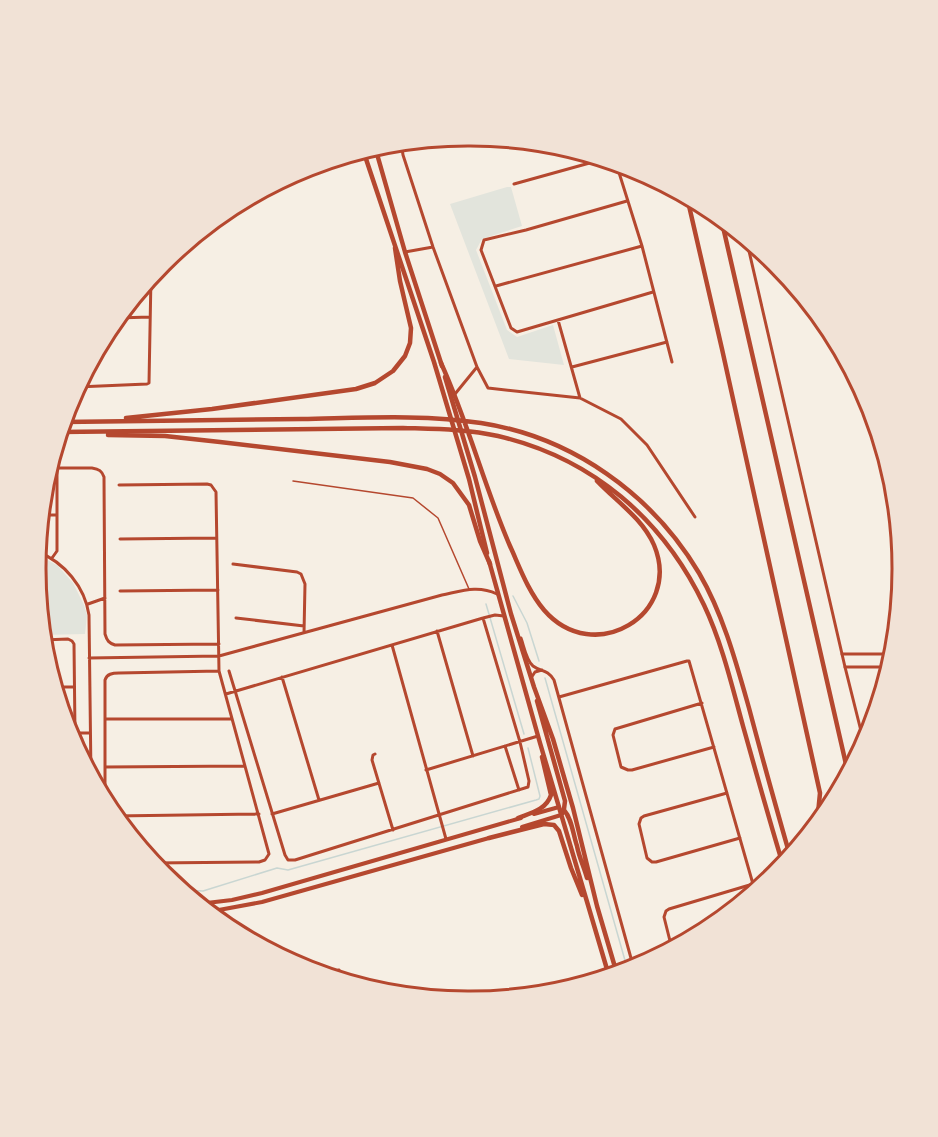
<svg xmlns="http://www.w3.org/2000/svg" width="938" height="1137" font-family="Figtree,sans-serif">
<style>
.green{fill:#e2e4dc}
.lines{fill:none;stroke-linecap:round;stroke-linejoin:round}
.stream{stroke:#c9d6d2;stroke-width:1.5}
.service{stroke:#b5482f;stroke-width:1.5}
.minor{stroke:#b5482f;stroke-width:3}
.tertiary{stroke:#b5482f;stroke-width:3}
.secondary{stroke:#b5482f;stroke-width:4}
.trunk{stroke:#b5482f;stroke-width:4.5}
.motorway{stroke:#b5482f;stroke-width:4.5}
.rim{fill:none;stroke:#b5482f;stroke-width:3}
</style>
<rect width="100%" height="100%" fill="#f6efe4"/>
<path class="green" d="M507 187H511L522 226 482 239 476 250 507 330 517 337 553 325 564 365 509 359 450 204Z
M37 554 58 566 73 583 84 605 87 615 85 634 42 635 36 569Z
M71 738H84L85 764Z"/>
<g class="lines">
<path class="stream" d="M513 596 527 623 539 661
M486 604 524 734
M545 678 628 971
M182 890 203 891 277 868 288 870 536 800 539 799 540 796 528 748"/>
<path class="service" d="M293 481 413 498 438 518 469 589"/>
<path class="minor" d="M401 142 403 155 433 247 477 367 488 388 580 398 621 419 647 445 695 517
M501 142 510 140
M616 163 642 246 672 362
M514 184 604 159
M627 201 526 230 484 240 481 250 511 328 517 332 653 292
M746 238 845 667 864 743
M405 252 433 247
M496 286 642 246
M117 318 150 317
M558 320 580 398
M572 367 667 342
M77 387 147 384 149 383 151 276
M455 394 477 367
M49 468H92C99 469 102 471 104 477L105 634C107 641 109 643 115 645L219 644
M119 485 207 484 211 485 216 492 219 671 269 854 265 860 259 862 153 863
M41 515H57
M120 539 216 538
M38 552C64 562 85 587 89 615L91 776
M52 558 57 551V468
M233 564 297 572 301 574 305 584 304 633
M120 591 218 590
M88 604 105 598
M236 618 304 626
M437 631 473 756
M521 638C524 646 526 660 533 666 541 672 547 669 554 680L634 969
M43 640 68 639 72 641 74 644 75 733
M392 645 446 839
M89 658 219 656 442 595C462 591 478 585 497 594
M229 671 285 855 288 860H295L528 787 529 781 520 742 483 618
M282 677 319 800
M531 678 535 672 542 670
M55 687H74
M226 694 483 618 495 615 504 616
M559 697 687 661H689L755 891
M702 703 615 729 613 735 621 767 628 770H632L714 747
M105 719H232
M69 733H90
M505 746 519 790
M375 754 373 755 372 760 393 830
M105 767 245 766
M426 770 538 736
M727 793 644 816 641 818 639 824 647 858 652 862H656L740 838
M105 801V680C107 674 112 673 119 673L219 671
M272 814 379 783
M114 816 259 814
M672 949 664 917 666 911 669 909 753 884
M324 975 339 970"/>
<path class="tertiary" d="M842 654H893
M845 667H890"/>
<path class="secondary" d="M534 814 559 807
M522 827 561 815
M198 904 232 900 262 893 521 818
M208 912 262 902 489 838"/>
<path class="trunk" d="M375 147 405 252 442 366
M363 150 434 362 469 479 487 553
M445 377 475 477 511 614 534 687 553 739 573 808 597 906 617 974
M489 561 540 743 609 976
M537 701 565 801 564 809 562 814
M564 810C572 819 573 834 577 846 579 857 584 867 587 878
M518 818C531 813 546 810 551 795L542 757
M489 838 544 824 554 825 559 831 571 868 582 895"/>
<path class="motorway" d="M687 197 722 349 820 793 817 824
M721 218 848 773
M441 363C468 422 484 486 510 546 520 568 528 591 544 610 594 668 683 614 654 545 642 518 617 502 597 481
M126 418 212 409 356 389 375 383 393 371 405 356 410 343 411 328 400 281 395 248
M63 422C143 421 222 420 302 419 360 418 423 414 481 423 572 437 652 494 699 573 723 614 736 662 749 708 762 757 776 807 790 856
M60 432 403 428C435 429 467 429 498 436 592 458 663 519 704 605 722 643 732 686 743 726 756 772 769 819 783 865
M108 435 165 436 220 442 390 462 427 469 440 474 453 483 469 505 480 541 490 564"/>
</g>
<path d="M0 0H938V1137H0ZM468 146H470A422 422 0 0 1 892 568V569A422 422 0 0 1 470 991H468A422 422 0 0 1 46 569V568A422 422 0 0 1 468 146Z" fill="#f1e2d6" fill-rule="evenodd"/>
<path class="rim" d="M468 146H470A422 422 0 0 1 892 568V569A422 422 0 0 1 470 991H468A422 422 0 0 1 46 569V568A422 422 0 0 1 468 146Z"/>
</svg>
